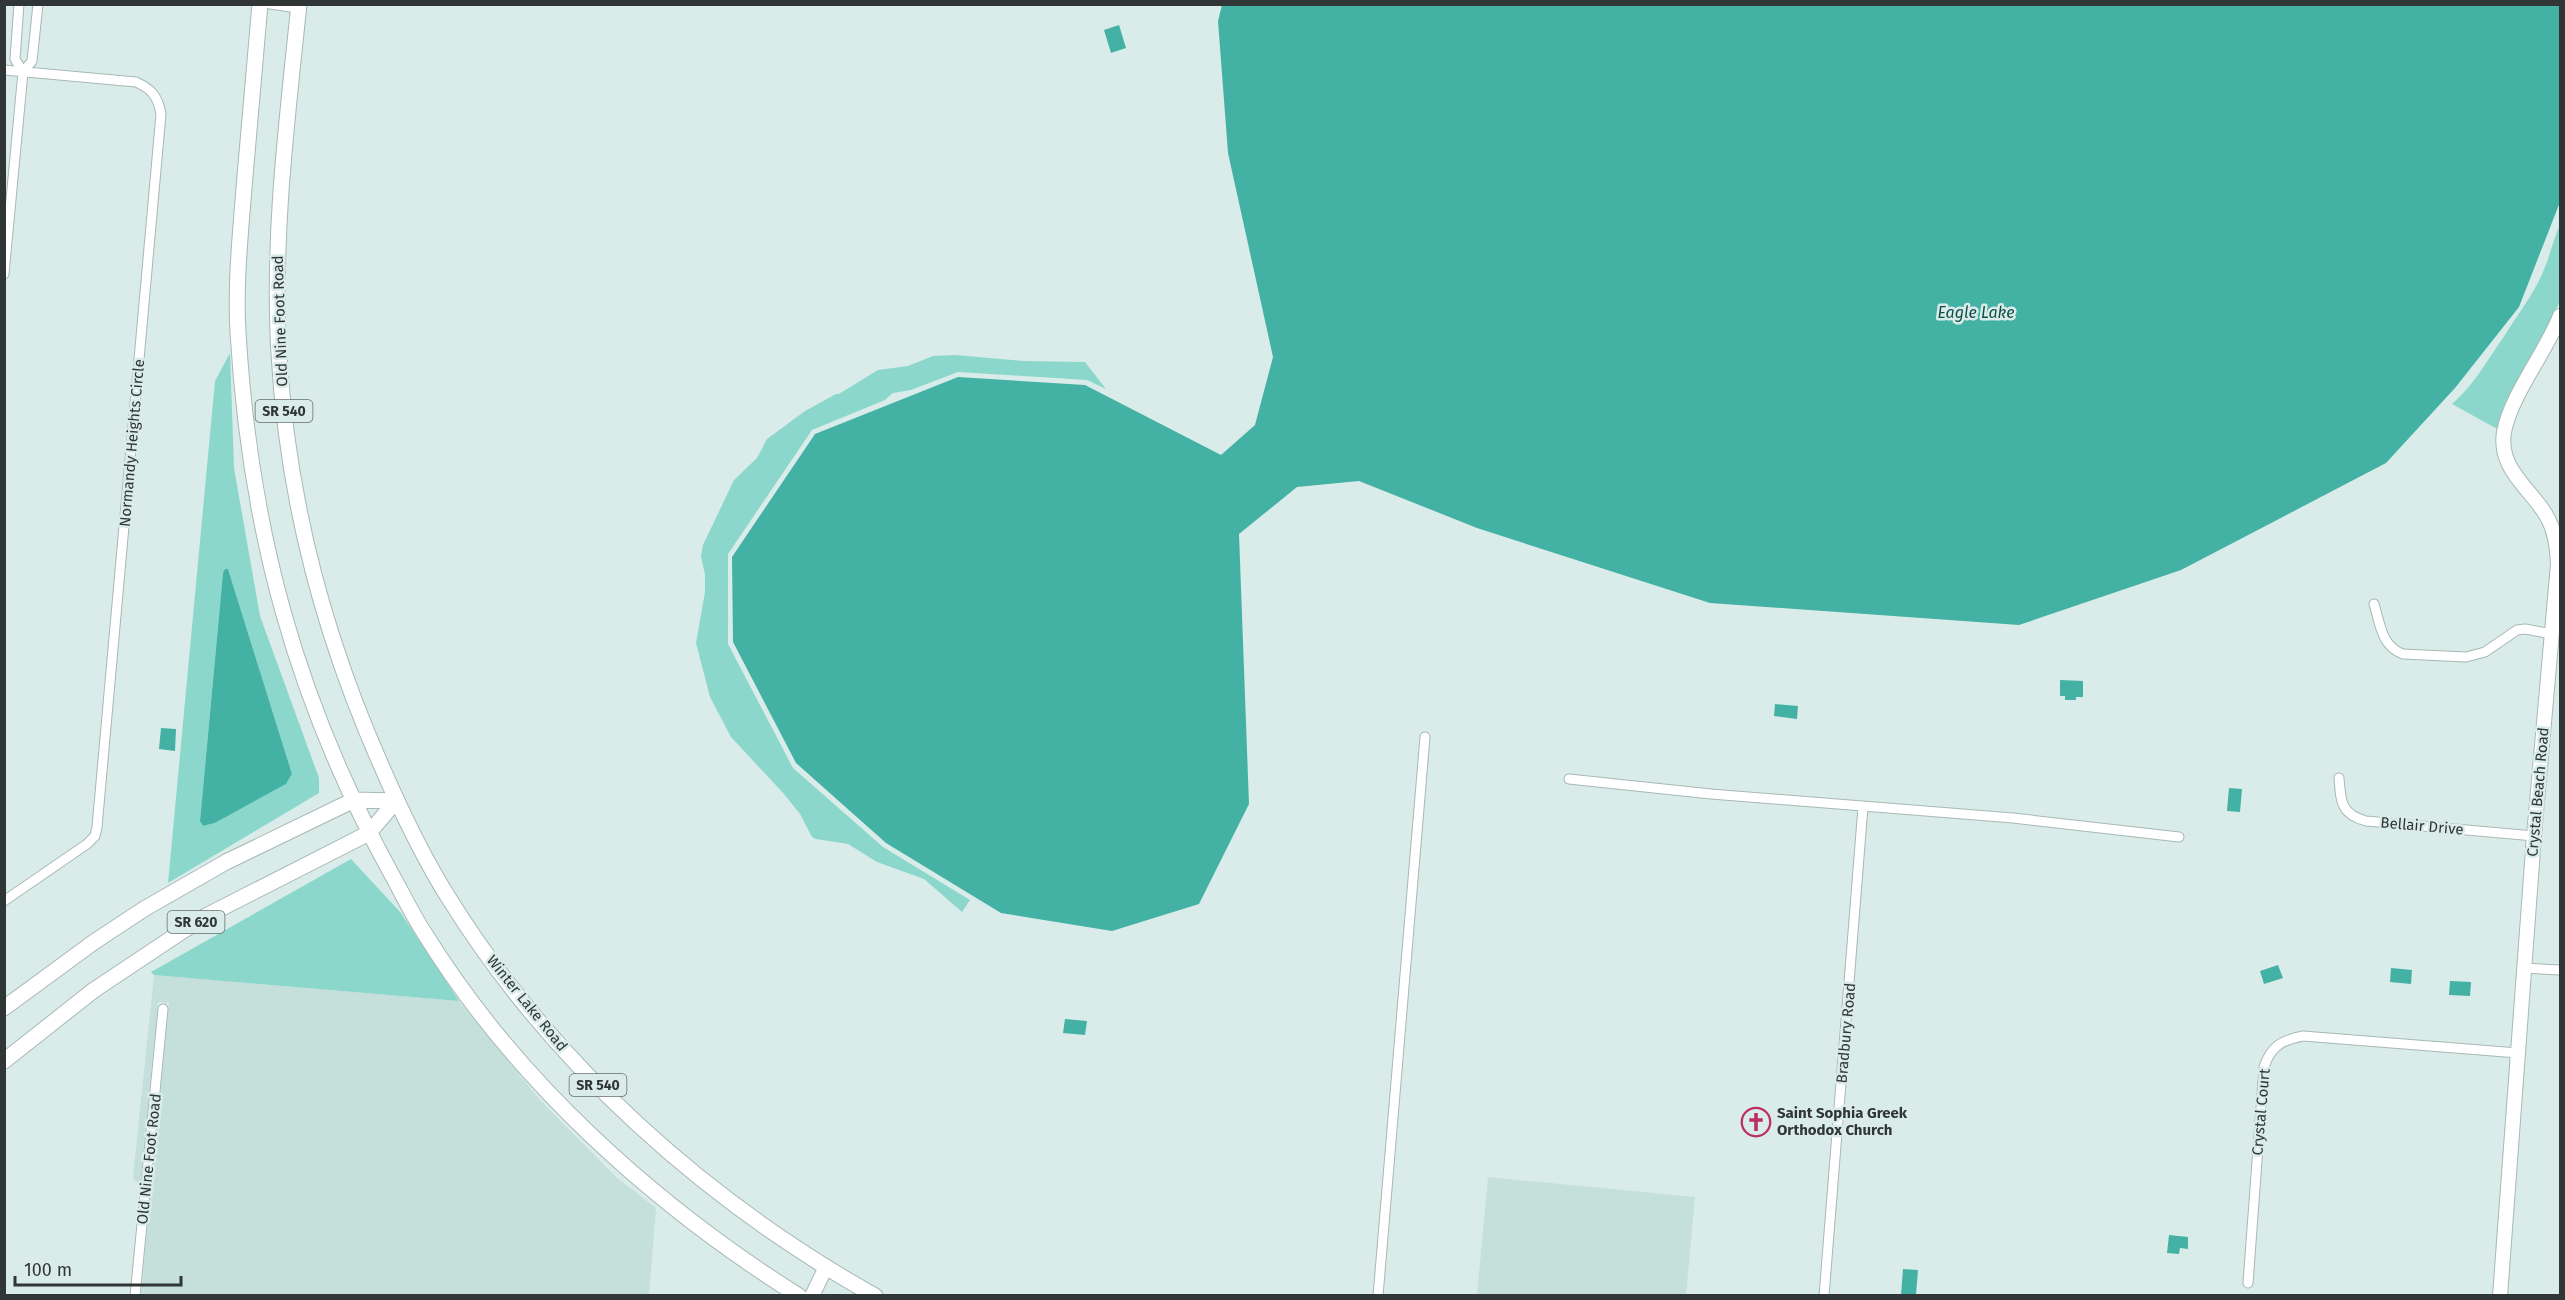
<svg xmlns="http://www.w3.org/2000/svg" width="2565" height="1300" font-family="'Fira Sans',sans-serif">
<style>
.built{fill:#c5dfda}
.green{fill:#8bd7cc;fill-rule:evenodd}
.water{fill:#43b1a4}
.lines{fill:none;stroke-linecap:round;stroke-linejoin:round}
.street-casing{stroke:#a7b8b5;stroke-width:11}
.secondary-casing{stroke:#a7b8b5;stroke-width:16}
.primary-casing{stroke:#a7b8b5;stroke-width:17}
.street{stroke:#fff;stroke-width:9}
.secondary{stroke:#fff;stroke-width:14}
.primary{stroke:#fff;stroke-width:15}
.labels{text-anchor:middle;stroke-width:5;stroke-linejoin:round;paint-order:stroke}
.shield{fill:#daece9;stroke:#636d6b;stroke-width:1.5}
.shield-label{font-size:14px;font-weight:bold;fill:#303635}
.street-label{font-size:15px;fill:#303635;stroke:#daece9}
.poi-label{font-size:15px;font-weight:bold;fill:#303635;stroke:#daece9;text-anchor:start}
.water-label{font-size:16px;font-style:italic;fill:#0e4f48;stroke:#daece9}
</style>
<rect width="100%" height="100%" fill="#daece9"/>
<path class="built" d="M154 975 459 1001 540 1100 616 1177 656 1208 649 1295H141L169 1003 158 1002 140 1188 133 1177Z
M1488 1177 1695 1197 1686 1295H1477Z"/>
<path class="green" d="M2560 225V301L2499 430 2452 404C2475 384 2488 359 2505 335 2518 314 2534 294 2543 272 2550 256 2553 240 2560 225Z
M230 353 234 468 260 616 319 778V793L168 883 215 381ZM228 569 292 774 286 784 215 823 203 826 200 821 223 573Z
M955 355 1024 361 1085 362 1106 389 1087 380 958 372 911 390 893 393 885 400 812 430 728 554V644L793 768 883 847 970 900 962 912 924 879 877 862 848 844 816 839 812 837 800 814 784 794 731 737 710 697 696 643 705 592V575L701 556 703 545 734 480 757 458 767 439 805 411 836 394H839L878 370 908 366 933 356Z
M351 859 401 913 459 1001 154 975 151 972Z"/>
<path class="water" d="M1222 5H2560V202L2519 307 2455 388 2386 463 2181 570 2019 625 1710 603 1477 528 1359 481 1297 487 1239 534 1249 804 1199 904 1112 931 1001 913 886 843 796 763 733 642 732 557 815 434 958 377 1085 385 1221 455 1255 425 1273 357 1228 153 1218 21Z
M1119 25 1126 48 1111 53 1104 30Z
M225 569H228L292 774 286 784 215 823 203 826 200 821 223 573Z
M2060 680 2083 681V697H2076V700H2065V696H2060Z
M1775 704 1798 706 1797 719 1774 716Z
M161 728 176 729 175 751 159 749Z
M2229 788 2242 789 2240 812 2227 811Z
M2278 965 2283 978 2264 984 2260 971Z
M2391 968 2412 970 2411 984 2390 982Z
M2450 981 2471 982 2470 996 2449 995Z
M1065 1019 1087 1021 1085 1035 1063 1033Z
M2169 1235 2188 1237V1249L2180 1248 2179 1254 2167 1253Z
M1903 1269 1918 1270 1916 1295H1901Z"/>
<g class="lines">
<g class="street-casing">
<path id="street" d="M19 4 15 59 23 72
M270 4 298 8
M4 70 136 82C152 89 158 97 161 114L97 827 95 836 87 844 4 901
M4 274 23 72 32 61 38 4
M2374 604C2380 623 2381 646 2403 654L2466 657 2485 652 2517 630 2525 629 2552 634
M2339 778C2341 801 2340 814 2366 821L2534 836
M1569 779 1711 794 2013 818 2179 837
M2524 968 2560 970
M2248 1283 2264 1067C2271 1046 2282 1040 2303 1036L2518 1053
M135 1296 163 1009
M1378 1296 1425 737
M1824 1296 1863 807"/>
</g>
<g class="secondary-casing">
<path id="secondary" d="M812 1296 826 1267
M2500 1296 2534 836 2558 564C2557 546 2555 530 2546 515 2530 488 2498 469 2504 432 2511 395 2546 352 2560 316"/>
</g>
<g class="primary-casing">
<path id="primary" d="M260 4C255 62 250 119 245 176 241 228 235 281 238 333 250 531 296 701 392 875 403 895 413 916 425 934 516 1081 654 1205 799 1296
M299 4C287 121 272 237 279 354 287 496 323 634 381 765 401 811 423 858 450 900 553 1065 706 1201 875 1296
M4 1008 94 942 144 909 226 862 354 800 396 801
M4 1061 94 990 178 934 206 916 369 833 396 801"/>
</g>
<use href="#street" class="street"/>
<use href="#secondary" class="secondary"/>
<use href="#primary" class="primary"/>
</g>
<defs>
<g id="church-ring" transform="scale(1.5)"><circle r="9.5" fill="#daece9" stroke="#bc2f61" stroke-width="1.5"/><path d="M-1.2-6h2.4v3.5h3.3v2.4h-3.3V6h-2.4V-.1h-3.3v-2.4h3.3Z" fill="#bc2f61"/></g>
</defs>
<g fill-rule="evenodd">
<use href="#church-ring" x="1756" y="1122"/>
</g>
<g class="labels">
<g class="shield">
<rect x="255.5" y="400" width="57" height="22" rx="4.5"/>
<rect x="167.5" y="911" width="57" height="22" rx="4.5"/>
<rect x="569.5" y="1074" width="57" height="22" rx="4.5"/>
</g>
<g class="shield-label">
<text x="284" y="416">SR 540</text>
<text x="196" y="927">SR 620</text>
<text x="598" y="1090">SR 540</text>
</g>
<g class="street-label">
<text transform="translate(280 321) rotate(-92)" y="5">Old Nine Foot Road</text>
<text transform="translate(132 443) rotate(-85)" y="5">Normandy Heights Circle</text>
<text transform="translate(2538 792) rotate(-85)" y="5">Crystal Beach Road</text>
<text transform="translate(2422 826) rotate(5)" y="5">Bellair Drive</text>
<text transform="translate(527 1003) rotate(51)" y="5">Winter Lake Road</text>
<text transform="translate(1846 1033) rotate(-85)" y="5">Bradbury Road</text>
<text transform="translate(2261 1112) rotate(-85)" y="5">Crystal Court</text>
<text transform="translate(149 1159) rotate(-84)" y="5">Old Nine Foot Road</text>
</g>
<g class="poi-label">
<text x="1777" y="1118">Saint Sophia Greek<tspan x="1777" dy="17">Orthodox Church</tspan></text>
</g>
<g class="water-label">
<text x="1976" y="318">Eagle Lake</text>
</g>
</g>
<rect width="2565" height="1300" fill="none" stroke="#303635" stroke-width="12"/>
<path d="M15 1276v9h166v-9" fill="none" stroke="#303635" stroke-width="3"/>
<text x="24" y="1276" font-size="18" fill="#303635" stroke="#daece9" stroke-width="4.5" paint-order="stroke">100 m</text>
</svg>
